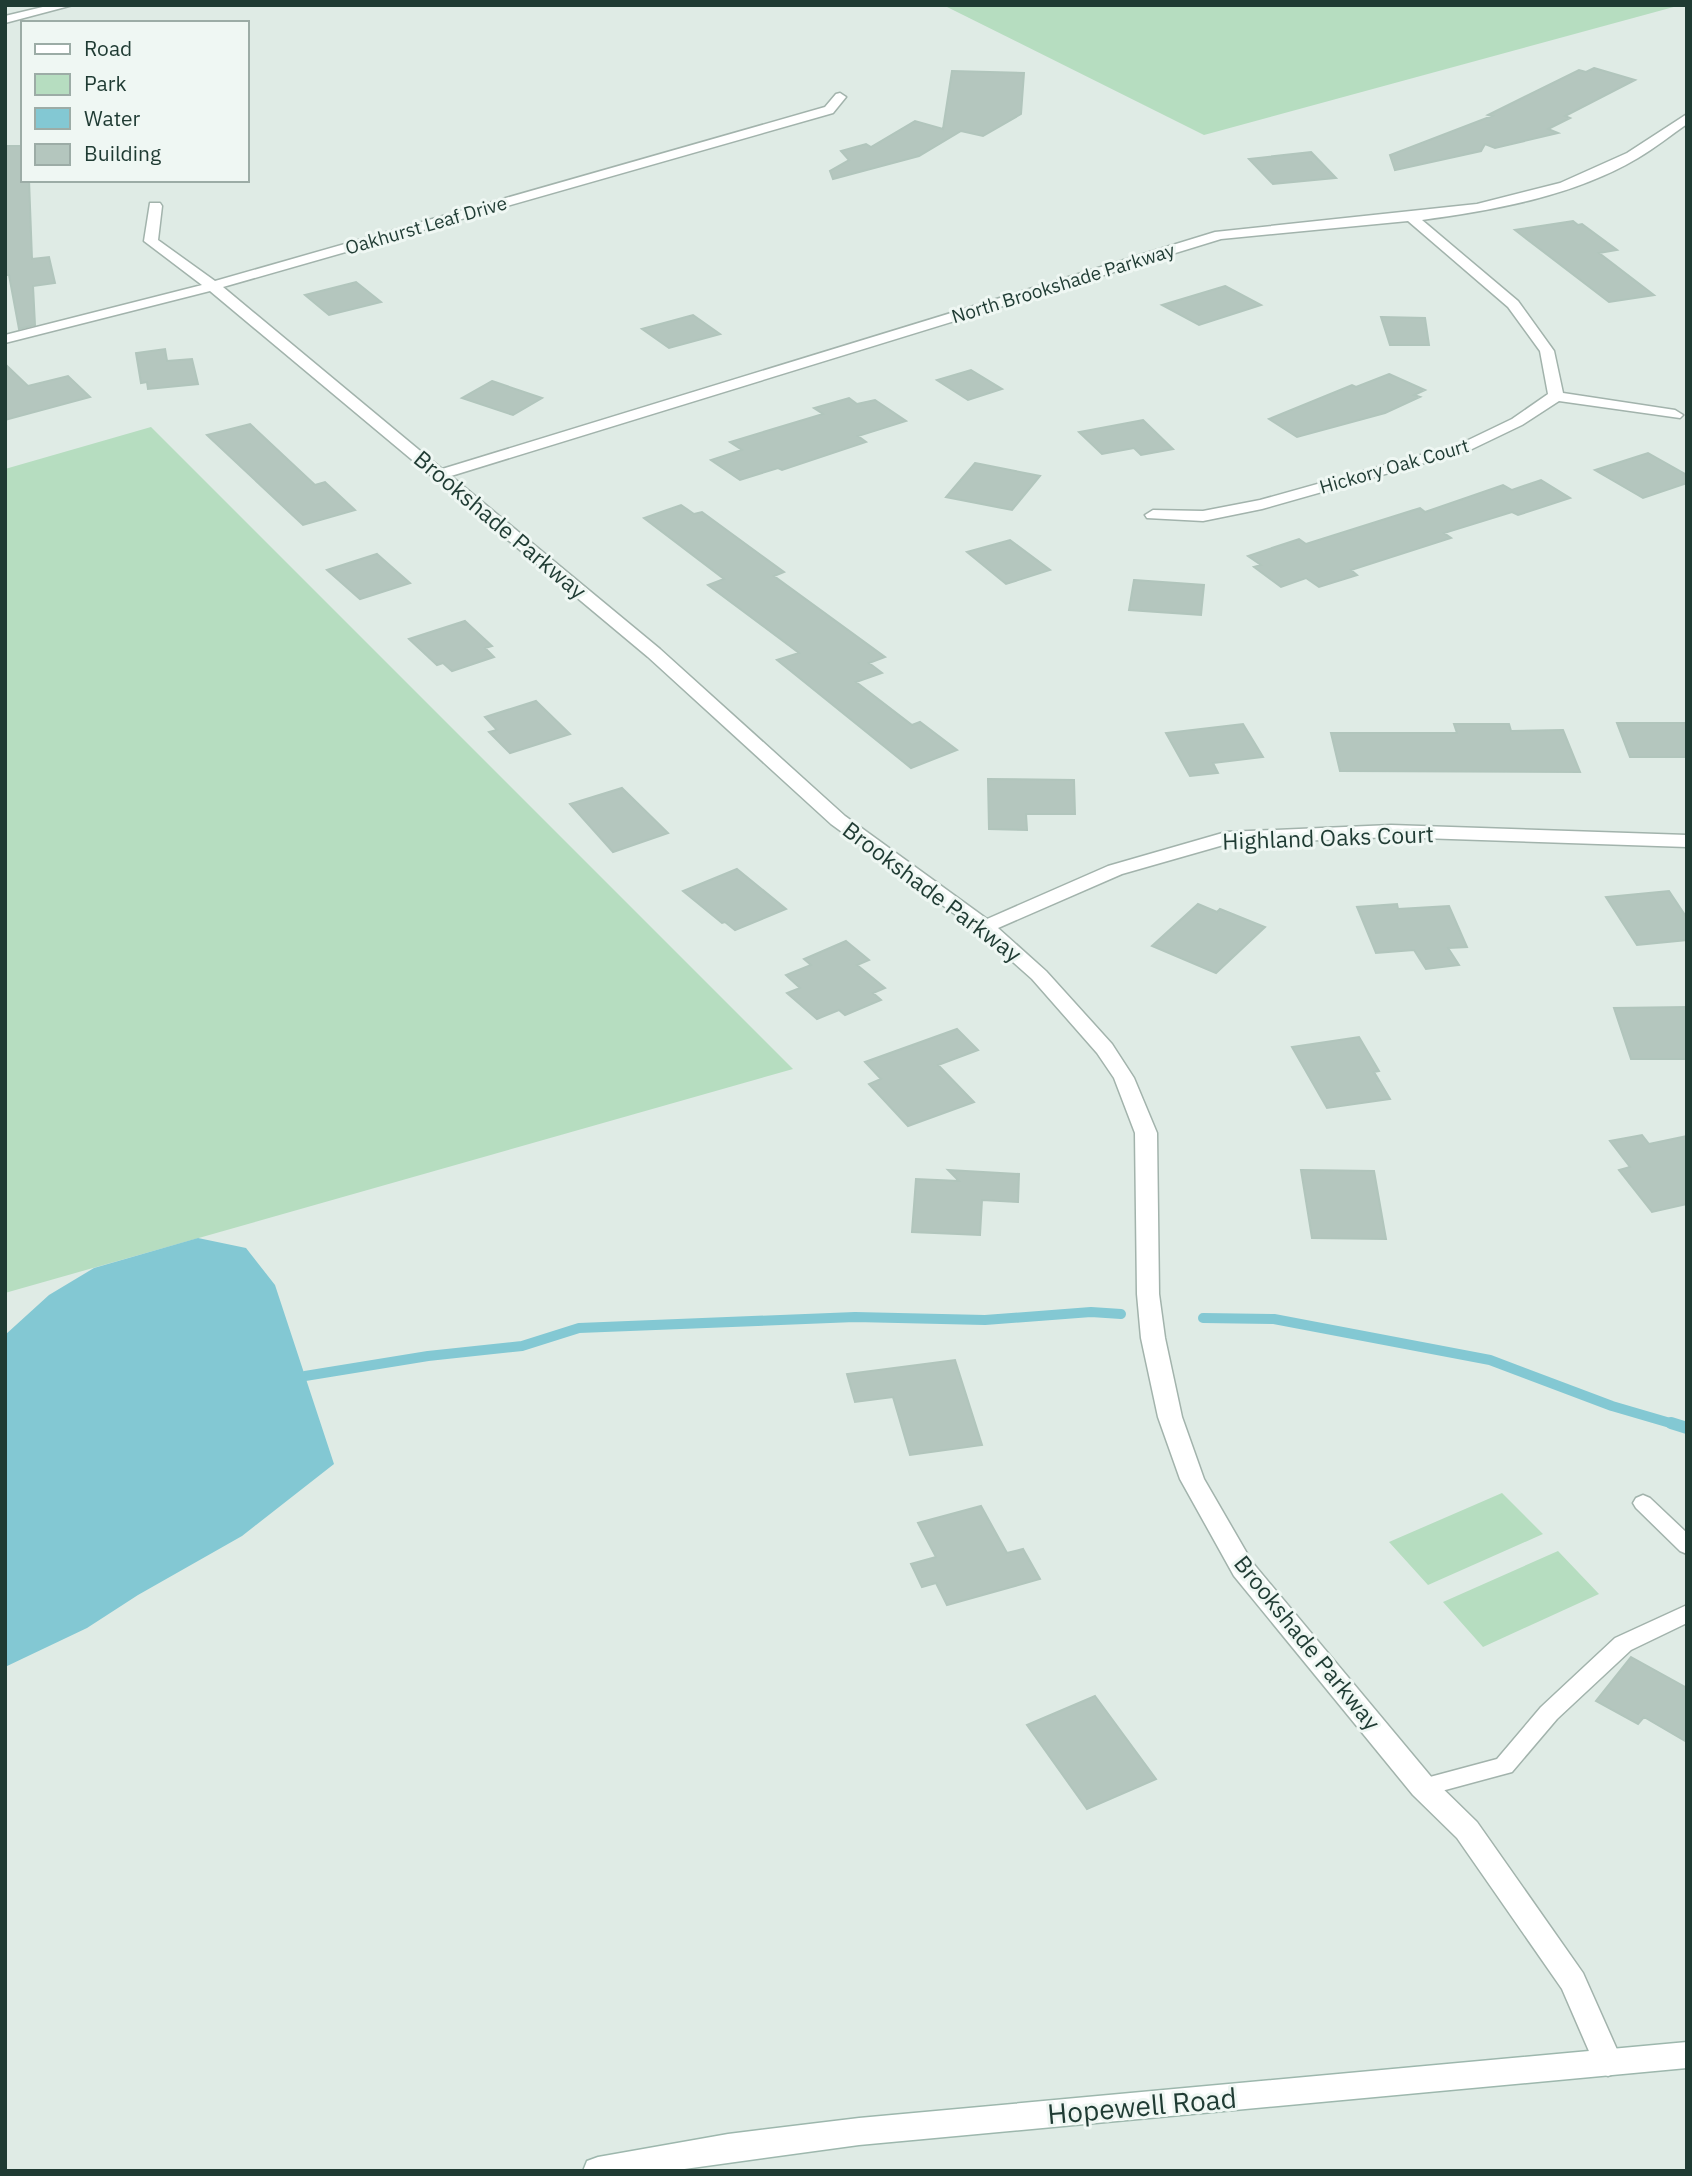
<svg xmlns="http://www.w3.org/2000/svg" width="1692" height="2176" font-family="'IBM Plex Sans',sans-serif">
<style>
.green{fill:#b6ddc0}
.water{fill:#83c8d3}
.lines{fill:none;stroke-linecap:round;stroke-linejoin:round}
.stream-far1{stroke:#83c8d3;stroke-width:10}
.stream{stroke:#83c8d3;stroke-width:12}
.building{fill:#b4c6be;stroke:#b1c5bc;stroke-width:2}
.lane-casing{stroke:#a2b3ac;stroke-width:3}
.street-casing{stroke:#a2b3ac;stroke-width:3}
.secondary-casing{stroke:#9db7ad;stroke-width:3}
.lane{fill:#fff;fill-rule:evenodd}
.street{fill:#fff;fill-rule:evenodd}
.secondary{fill:#fff;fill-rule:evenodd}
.labels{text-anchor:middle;stroke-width:6;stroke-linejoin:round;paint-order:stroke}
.far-street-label{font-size:19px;fill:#1f3b33;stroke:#eff7f3}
.street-label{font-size:23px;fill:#1f3b33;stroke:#eff7f3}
.near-street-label{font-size:28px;fill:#1f3b33;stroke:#eff7f3}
</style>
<rect width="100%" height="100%" fill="#dfebe5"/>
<path class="green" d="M943 5H1681L1204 135Z
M151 427 793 1069 5 1293V469Z
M1502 1493 1543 1534 1428 1585 1389 1542Z
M1558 1551 1599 1594 1483 1647 1443 1602Z"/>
<path class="water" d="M198 1238 246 1248 275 1285 334 1464 242 1536 138 1595 87 1628 5 1667V1335L49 1295 94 1268Z"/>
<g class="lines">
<path class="stream-far1" d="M1203 1318 1274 1319 1490 1360 1612 1406 1677 1425
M305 1376 428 1356 522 1346 579 1328 855 1317 985 1320 1091 1312 1121 1314"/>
<path class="stream" d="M1671 1423 1687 1428"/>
</g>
<path class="building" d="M1594 68 1635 80 1565 116 1570 118 1548 129 1558 133 1495 148 1485 144 1481 151 1395 170 1390 155 1492 116 1488 115 1579 70 1586 72Z
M952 71 1024 73 1021 114 983 136 961 131 919 156 833 179 830 171 849 160 841 151 866 144 871 147 915 121 943 129Z
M5 146H23V180H29L32 259 49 257 55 283 33 286 35 325 19 329 9 275H5Z
M1311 152 1336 178 1273 184 1249 159Z
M1573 221 1578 225 1582 224 1617 250 1599 253 1654 295 1609 302 1515 230Z
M356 282 381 302 329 315 305 295Z
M1225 286 1261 305 1199 325 1162 305Z
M693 315 720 334 669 348 642 329Z
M1381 317 1425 318 1429 345H1390Z
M165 349 167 361 192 359 198 384 148 389 147 382 141 383 136 353Z
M5 364 28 386 68 376 90 397 5 420Z
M971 370 1002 389 968 400 937 380Z
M1389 374 1425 390 1414 395 1420 397 1385 413 1297 437 1269 419 1352 385 1356 387Z
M492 381 542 398 513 415 462 398Z
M849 398 857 404 875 400 906 421 858 436 866 442 782 470 778 468 740 480 711 460 742 450 730 442 823 414 814 408Z
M1143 420 1173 449 1141 455 1134 448 1102 454 1079 432Z
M250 424 315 485 325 482 355 510 303 525 207 435Z
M1648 453 1687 475V483L1643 498 1595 470Z
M975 463 1040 476 1012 510 946 497Z
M1541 480 1570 498 1518 515 1512 512 1444 533 1451 538 1351 570 1357 575 1319 587 1306 578 1281 587 1254 567 1261 565 1248 556 1299 539 1306 544 1420 508 1425 512 1503 485 1512 490Z
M681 505 694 514 702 512 784 572 774 576 885 657 869 663 882 673 856 682 912 725 920 722 957 750 911 768 777 660 799 653 708 585 724 579 644 518Z
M1010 540 1050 570 1006 584 967 552Z
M377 554 410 583 360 599 327 570Z
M1134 580 1204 585 1201 615 1129 610Z
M465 621 492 646 485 648 494 657 452 671 443 663 437 665 409 639Z
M536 701 570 734 510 753 489 732 497 730 485 717Z
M1617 723H1687V757H1630Z
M1243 724 1263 757 1213 763 1218 773 1190 776 1166 733Z
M1454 724H1509L1511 731 1563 730 1580 772 1340 771 1331 733H1457Z
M988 779 1074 780 1075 814H1026L1027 830 989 829Z
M622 788 668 833 613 852 570 804Z
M737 869 786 909 735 930 725 922 722 923 683 891Z
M1669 891 1687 918V940L1637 945 1606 897Z
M1198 904 1217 912 1220 909 1265 927 1216 973 1152 946Z
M1397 904 1398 909 1449 906 1467 947 1448 948 1459 965 1426 969 1414 950 1376 953 1357 907Z
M846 941 869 960 857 965 885 988 873 993 881 1000 845 1015 839 1010 817 1019 787 993 800 988 786 975 811 965 804 959Z
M1687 1007V1059H1631L1614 1008Z
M957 1029 978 1050 938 1065 974 1102 908 1126 869 1084 881 1079 865 1062Z
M1359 1037 1379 1071 1374 1072 1390 1099 1327 1108 1292 1047Z
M1642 1135 1649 1144 1687 1136V1204L1652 1212 1619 1170 1630 1167 1610 1141Z
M948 1170 1019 1174 1018 1202 982 1200 980 1235 912 1232 916 1179 959 1181Z
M1301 1170 1374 1171 1386 1239 1312 1238Z
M955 1360 982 1445 910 1455 893 1397 855 1402 847 1374Z
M981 1506 1007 1553 1023 1549 1040 1579 947 1605 936 1583 922 1587 911 1564 936 1557 918 1523Z
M1631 1657 1687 1688V1742L1644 1717 1638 1724 1596 1701Z
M1095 1696 1156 1779 1087 1809 1027 1725Z"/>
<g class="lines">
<g class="lane-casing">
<path id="lane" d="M1643 1495 1650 1498 1687 1533V1554L1680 1551 1636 1508 1633 1503 1636 1498Z
M1687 1605V1623L1631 1650 1557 1719 1512 1772 1423 1796 1415 1793 1412 1787 1415 1781 1497 1759 1541 1707 1615 1638Z"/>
</g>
<g class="street-casing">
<path id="street" d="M51 5H73L5 23V16Z
M840 93 846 97 833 113 223 287 442 469 1215 232 1477 204 1560 183 1627 153 1687 114V124C1671 135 1655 148 1638 158 1574 196 1495 210 1422 220L1518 301 1554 351 1563 393 1675 410 1683 415 1680 418 1559 401 1522 425 1470 450 1262 509 1203 521 1147 518 1145 515 1153 510 1203 511 1260 500 1460 444 1512 419 1548 394 1540 351 1508 307 1408 221 1221 239 451 476 660 649 845 816 987 919 1108 866 1226 832 1391 825 1687 835V847L1391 837 1227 844 1122 874 998 928 1046 971 1112 1044 1134 1078 1157 1133 1159 1294 1165 1338 1182 1417 1204 1479 1252 1562 1433 1779 1477 1822 1583 1973 1623 2063 1618 2072 1608 2076 1598 2072 1562 1989 1457 1838 1413 1795 1234 1576 1180 1479 1158 1417 1141 1338 1137 1294 1135 1133 1114 1078 1097 1053 1032 979 978 931 831 824 648 657 210 291 5 343V335L202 285 144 241 150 203H160L162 206 158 240 215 281 825 107 836 94Z"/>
</g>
<g class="secondary-casing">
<path id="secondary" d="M1687 2042V2068L859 2145 670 2171H583L587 2161 598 2157 728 2134 859 2118Z"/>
</g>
<use href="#lane" class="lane"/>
<use href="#street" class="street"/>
<use href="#secondary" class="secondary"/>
</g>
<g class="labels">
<g class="far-street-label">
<text transform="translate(426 225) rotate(-16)" y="7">Oakhurst Leaf Drive</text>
<text transform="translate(1063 283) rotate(-17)" y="7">North Brookshade Parkway</text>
<text transform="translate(1394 466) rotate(-16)" y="7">Hickory Oak Court</text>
</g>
<g class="street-label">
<text transform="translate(500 525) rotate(40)" y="8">Brookshade Parkway</text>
<text transform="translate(1328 838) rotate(-2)" y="8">Highland Oaks Court</text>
<text transform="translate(932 892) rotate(37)" y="8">Brookshade Parkway</text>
<text transform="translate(1307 1643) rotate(51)" y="8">Brookshade Parkway</text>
</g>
<g class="near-street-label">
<text transform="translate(1142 2106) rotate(-5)" y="10">Hopewell Road</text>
</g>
</g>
<rect width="1692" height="2176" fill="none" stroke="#1f3b33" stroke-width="14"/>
<rect x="21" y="21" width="228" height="161" fill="#eff7f3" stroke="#9caca6" stroke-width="2"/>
<rect x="35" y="44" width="35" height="10" fill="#ffffff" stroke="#9caca6" stroke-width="2"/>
<text x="84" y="56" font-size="21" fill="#1f3b33">Road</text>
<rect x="35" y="74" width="35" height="21" fill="#b6ddc0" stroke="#9caca6" stroke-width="2"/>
<text x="84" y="91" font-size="21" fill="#1f3b33">Park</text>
<rect x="35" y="108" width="35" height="21" fill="#83c8d3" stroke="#9caca6" stroke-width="2"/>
<text x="84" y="126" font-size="21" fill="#1f3b33">Water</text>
<rect x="35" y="144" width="35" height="21" fill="#b4c6be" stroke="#9caca6" stroke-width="2"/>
<text x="84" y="161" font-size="21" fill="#1f3b33">Building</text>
</svg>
